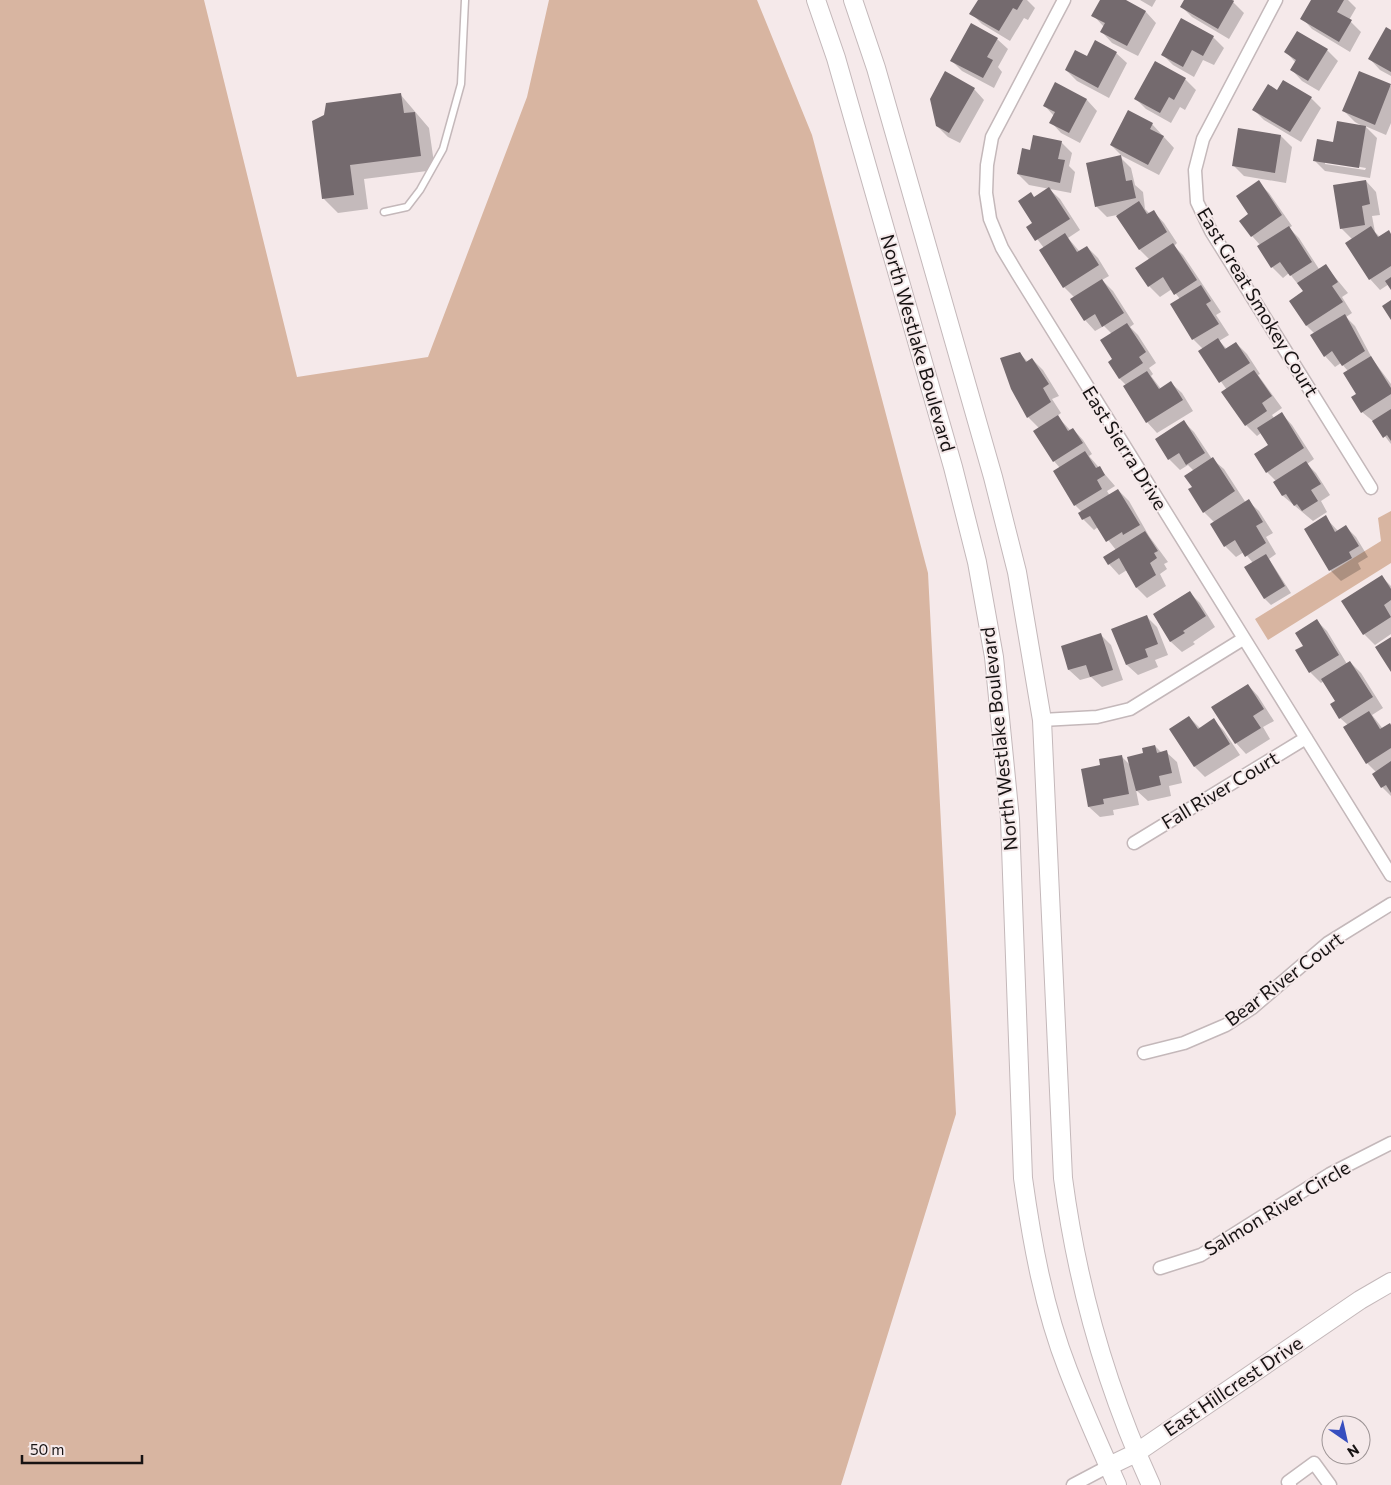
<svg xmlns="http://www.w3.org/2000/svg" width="1391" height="1485" font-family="Commissioner,sans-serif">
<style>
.green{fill:#d8b5a1}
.shadow{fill:#0003;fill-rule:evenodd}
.building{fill:#746a6e}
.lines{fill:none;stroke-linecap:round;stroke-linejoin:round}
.lane-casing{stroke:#c4b8ba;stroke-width:9}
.street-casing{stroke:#c4b8ba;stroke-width:15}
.secondary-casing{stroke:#c4b8ba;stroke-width:20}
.lane{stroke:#fff;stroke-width:6}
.street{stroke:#fff;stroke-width:12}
.secondary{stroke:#fff;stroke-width:18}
.labels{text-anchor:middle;stroke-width:4;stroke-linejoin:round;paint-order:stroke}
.street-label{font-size:19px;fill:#171313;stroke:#f5e9ea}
</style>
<rect width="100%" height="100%" fill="#f5e9ea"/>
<path class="green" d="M0 0H204L297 377 428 357 527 97 549 0H757L812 135 928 573 956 1114 841 1485H0Z
M1391 511V563L1268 640 1255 619 1381 541 1378 518Z"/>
<path class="shadow" d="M979 0H1027L1035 8 1028 20 1024 18 1010 41 982 24 971 13Z
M1101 0H1124L1146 12 1156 23 1138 56 1112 43 1102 32 1104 27 1093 15Z
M1140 0H1156L1152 7Z
M1186 0H1234L1233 2 1244 13 1229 39 1192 17 1182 7Z
M1313 0H1348L1356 8 1349 20 1361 32 1350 52 1312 29 1302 18Z
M1391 31V76L1380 70 1370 59Z
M1213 37 1224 48 1214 65 1203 60 1194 77 1173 65 1163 55Z
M997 39 1008 49 998 67 1002 72 994 88 962 71 951 60Z
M1327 50 1338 61 1319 91 1302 81 1292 70 1296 63 1286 52Z
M1116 53 1127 63 1109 98 1077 81 1066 70 1087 57Z
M1156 63 1185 79 1196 90 1185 110 1180 107 1171 123 1146 109 1136 99Z
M1360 73 1391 86V123L1386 135 1365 126 1377 138 1370 178 1325 171 1314 160 1334 143 1364 127 1355 122 1344 111ZM1325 161 1366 168 1365 170 1325 164Z
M1056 84 1087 100 1097 111 1080 143 1061 133 1051 122 1054 116 1044 105Z
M974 89 984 100 960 143 948 137 937 126Z
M1278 92 1311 98 1321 108 1301 142 1264 120 1254 110Z
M400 94 429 128 435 170 364 179 368 209 338 213 324 199 314 122Z
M1152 124 1174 148 1159 175 1122 156 1111 145Z
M1281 136 1292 147 1286 183 1244 176 1234 166Z
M1061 142 1072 153 1069 166 1075 172 1071 193 1029 185 1018 174 1031 152Z
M1120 157 1131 168 1135 185 1143 192 1145 209 1149 213 1154 212 1164 223 1177 243 1174 246 1183 255 1221 312 1216 315 1229 335 1219 341 1227 349 1236 343 1247 354 1260 374 1258 375 1282 408 1272 415 1274 418 1282 414 1292 425 1314 459 1307 464 1316 473 1330 495 1321 501 1327 512 1313 521 1283 496 1275 482 1276 481 1267 472 1269 446 1261 433 1257 436 1246 425 1227 390 1200 352 1203 349 1193 339 1172 305 1180 299 1172 289 1160 297 1149 286 1150 260 1140 250 1117 215 1107 217 1096 206Z
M1366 181 1376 192 1380 215 1372 216 1375 232 1380 237 1391 234V287L1389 284 1380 290 1370 279 1352 239 1341 228Z
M1258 182 1269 193 1292 226 1289 228 1299 238 1319 269 1325 265 1348 293 1342 297 1352 313 1346 317 1355 326 1373 360 1391 384V444L1374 422 1362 412 1358 394 1348 371 1341 363 1335 367 1325 356 1315 334 1307 326 1304 292 1289 273 1283 278 1272 267 1261 246 1252 236 1250 215Z
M1049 189 1060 199 1080 230 1068 238 1080 252 1087 247 1098 258 1109 276 1102 280 1113 291 1134 324 1130 327 1138 335 1156 363 1149 368 1153 374 1151 376 1161 389 1171 383 1182 393 1193 411 1157 433 1147 422 1126 385 1119 378 1114 359 1112 334 1104 326 1095 331 1085 320 1075 298 1064 287 1044 248 1028 227 1034 223 1035 198Z
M1019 353 1028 362 1032 359 1043 370 1059 396 1052 399 1061 413 1057 416 1070 430 1073 429 1083 440 1092 454 1089 456 1115 486 1107 491 1110 496 1118 490 1129 501 1149 536 1168 562 1164 564 1167 569 1160 574 1166 586 1147 598 1137 588 1127 570 1119 575 1109 564 1116 550 1098 527 1094 530 1083 519 1080 514 1082 512 1075 505 1060 468 1054 461 1039 428 1028 417Z
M1184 422 1194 432 1212 459 1224 469 1246 503 1248 501 1259 511 1273 533 1266 537 1276 554 1269 559 1291 593 1271 605 1264 598 1253 563 1244 552 1236 557 1225 546 1214 522 1204 512 1190 490 1194 487V471L1188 465 1180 470 1169 459Z
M1325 517 1338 531 1346 527 1356 537 1368 557 1358 563 1361 569 1341 581 1330 570 1305 529Z
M1382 577 1391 586V634L1375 645 1364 634Z
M1189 592 1200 603 1215 627 1193 642 1195 644 1182 652 1171 642 1154 615Z
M1146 616 1157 627 1168 655 1155 660 1158 667 1138 675 1127 665 1113 629Z
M1317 621 1327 631 1347 664 1350 662 1361 673 1383 708 1372 715 1383 729 1391 726V796L1382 787 1376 772 1367 763 1348 725 1340 718 1337 701 1324 681 1321 683 1310 672 1304 646Z
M1101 635 1111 645 1123 680 1102 687 1091 677 1080 680 1069 670 1062 647Z
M1248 685 1258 696 1274 721 1263 727 1270 739 1246 754 1236 743Z
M1189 717 1200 728 1214 720 1224 731 1240 755 1205 777 1195 767 1171 729Z
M1155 746 1162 753 1166 752 1177 762 1182 783 1169 786 1171 796 1148 801 1136 790 1139 805 1113 810 1114 815 1100 817 1089 807 1101 766 1121 756 1131 766Z"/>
<path class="building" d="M978 0H1023L1017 10 1013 8 999 31 969 14Z
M1100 0H1126L1146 11 1127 46 1100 32 1105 23 1091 16Z
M1184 0H1232L1234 1 1218 29 1180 7Z
M1311 0H1344L1337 12 1352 20 1339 42 1300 19Z
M1181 18 1214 36 1203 56 1192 50 1183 67 1161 55Z
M971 23 998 38 987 57 993 60 983 78 950 61Z
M1386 27 1391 30V72L1368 59Z
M1297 31 1328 49 1308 81 1290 70 1296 60 1284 52Z
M1095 40 1117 52 1098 88 1065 70 1075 50 1087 56Z
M1155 61 1186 78 1174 100 1169 97 1160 113 1134 99Z
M945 71 975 88 949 133 936 126 930 99Z
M1359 71 1391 84 1375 125 1342 111Z
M1283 80 1312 97 1290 132 1252 110 1268 84 1277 90Z
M1055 82 1087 99 1069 133 1049 123 1055 112 1043 106Z
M401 93 404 113 415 112 421 156 350 165 354 195 322 199 312 121 324 115 326 103Z
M1128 110 1153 123 1150 129 1164 136 1148 165 1110 145Z
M1337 121 1366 126 1359 168 1313 161 1317 139 1333 142Z
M1238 128 1281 135 1275 173 1232 166Z
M1033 135 1062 141 1058 159 1065 160 1060 183 1017 174 1022 148 1030 150Z
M1121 155 1126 181 1132 180 1136 198 1095 207 1086 163Z
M1259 180 1282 215 1251 237 1239 221 1248 214 1236 196Z
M1366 180 1370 204 1362 206 1365 225 1340 229 1333 185Z
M1049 187 1070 219 1035 241 1026 227 1032 223 1018 201 1031 192 1034 197Z
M1139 201 1147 214 1154 210 1167 232 1139 250 1116 216Z
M1289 226 1312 262 1290 276 1280 262 1271 268 1257 246Z
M1371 226 1378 237 1389 230 1391 234V266L1369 280 1345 243Z
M1065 233 1077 252 1087 246 1099 265 1063 288 1039 250Z
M1173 243 1197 280 1174 295 1163 277 1148 287 1135 268Z
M1326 264 1338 282 1332 286 1343 302 1306 326 1289 301 1303 291 1297 283Z
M1391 277V290L1385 281Z
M1102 279 1124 313 1102 327 1095 314 1084 321 1070 299Z
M1201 285 1211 301 1206 304 1219 324 1192 340 1170 304Z
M1391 300V320L1382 306Z
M1345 314 1365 351 1342 366 1332 351 1324 357 1310 335Z
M1127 323 1146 352 1139 357 1143 363 1119 379 1108 362 1112 359 1100 340Z
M1218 338 1225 349 1236 342 1250 363 1219 383 1198 351Z
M1020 352 1026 362 1032 358 1049 384 1043 388 1051 402 1027 418 1011 389 1000 358Z
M1371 356 1391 388V394L1361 413 1351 397 1356 394 1343 373Z
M1254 370 1272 396 1262 403 1267 411 1245 426 1221 392Z
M1147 371 1159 389 1171 381 1183 400 1146 423 1123 386Z
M1391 409V441L1387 435 1383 438 1372 421Z
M1282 412 1304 448 1266 473 1254 454 1268 445 1257 428Z
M1058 415 1068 431 1073 428 1083 443 1053 462 1033 431Z
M1184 420 1205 453 1186 465 1179 453 1168 460 1155 439Z
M1085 451 1096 468 1100 466 1105 475 1097 480 1102 489 1074 506 1053 471Z
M1213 457 1235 491 1203 513 1188 489 1192 487 1184 476Z
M1306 461 1321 484 1311 490 1318 501 1302 511 1297 504 1294 506 1286 494 1282 496 1273 482Z
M1118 489 1140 525 1123 535 1122 532 1106 542 1090 516 1082 520 1078 513Z
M1249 499 1263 522 1256 526 1266 543 1245 557 1235 540 1224 547 1210 524Z
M1326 515 1335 532 1346 525 1359 546 1349 552 1352 558 1329 571 1304 529Z
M1145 531 1158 551 1154 553 1157 558 1150 563 1156 575 1136 588 1119 558 1108 565 1103 557Z
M1266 554 1285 586 1264 599 1244 567Z
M1382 575 1391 589V600L1384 605 1391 617 1363 635 1341 601Z
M1190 591 1206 616 1183 631 1185 633 1170 642 1153 614Z
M1147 615 1158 644 1145 649 1148 657 1126 665 1111 629Z
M1317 619 1339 655 1309 673 1295 650 1303 646 1295 633Z
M1101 633 1113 670 1090 677 1086 665 1068 670 1061 646Z
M1391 637V672L1375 647Z
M1350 661 1373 697 1339 719 1330 704 1335 701 1321 679Z
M1248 684 1264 709 1253 716 1261 728 1235 744 1211 707Z
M1369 711 1380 729 1390 723 1391 725V748L1366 764 1343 727Z
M1189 716 1198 729 1214 718 1230 744 1194 767 1169 729Z
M1155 745 1157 753 1167 750 1172 773 1159 776 1161 785 1136 791 1127 757 1143 753 1142 748Z
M1122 755 1129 794 1103 799 1104 804 1088 807 1081 769 1100 765 1099 759Z
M1391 761V793L1386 785 1381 788 1372 774Z"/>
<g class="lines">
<g class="lane-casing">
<path id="lane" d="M384 212 407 207 420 190 443 149 461 84 465 0"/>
</g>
<g class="street-casing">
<path id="street" d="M1064 0 992 137 987 165 986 193 990 219 1002 248 1017 273 1391 875
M1276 0 1203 139 1195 170 1197 202 1211 231 1371 488
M1042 720 1097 717 1130 709 1243 639
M1134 843 1306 738
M1144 1053 1184 1043 1226 1025 1252 1008 1328 943 1391 904
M1160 1268 1201 1255 1330 1174 1391 1143
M1073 1485 1109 1466
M1290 1485 1288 1482 1314 1463 1330 1485"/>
</g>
<g class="secondary-casing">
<path id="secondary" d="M816 0 836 58 953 467 977 562 994 657 1010 819 1023 1178C1032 1243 1044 1309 1068 1370 1083 1409 1100 1447 1117 1485
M853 0 876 68 993 477 1017 572 1042 720 1063 1178C1077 1284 1106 1387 1151 1485
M1109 1466 1136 1453 1360 1300 1391 1282"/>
</g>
<use href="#lane" class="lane"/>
<use href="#street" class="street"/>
<use href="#secondary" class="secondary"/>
</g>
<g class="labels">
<g class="street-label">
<text transform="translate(1258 302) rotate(59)" y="7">East Great Smokey Court</text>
<text transform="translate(918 343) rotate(74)" y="7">North Westlake Boulevard</text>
<text transform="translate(1125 448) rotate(58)" y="7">East Sierra Drive</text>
<text transform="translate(999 739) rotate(-96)" y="7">North Westlake Boulevard</text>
<text transform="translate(1220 790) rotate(-31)" y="7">Fall River Court</text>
<text transform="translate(1284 979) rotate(-37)" y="7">Bear River Court</text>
<text transform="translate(1277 1208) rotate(-31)" y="7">Salmon River Circle</text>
<text transform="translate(1233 1386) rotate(-34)" y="7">East Hillcrest Drive</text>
</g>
</g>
<g transform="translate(1346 1440) rotate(146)"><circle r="24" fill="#f5e9ea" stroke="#9c9394"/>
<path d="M0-4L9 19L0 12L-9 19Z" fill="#364ebf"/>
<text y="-8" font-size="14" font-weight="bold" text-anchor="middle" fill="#171313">N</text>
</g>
<path d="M22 1455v8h120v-8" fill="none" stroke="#171313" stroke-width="2.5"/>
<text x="30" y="1455" font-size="15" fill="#171313" stroke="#f5e9ea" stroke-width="4" paint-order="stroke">50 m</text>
</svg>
